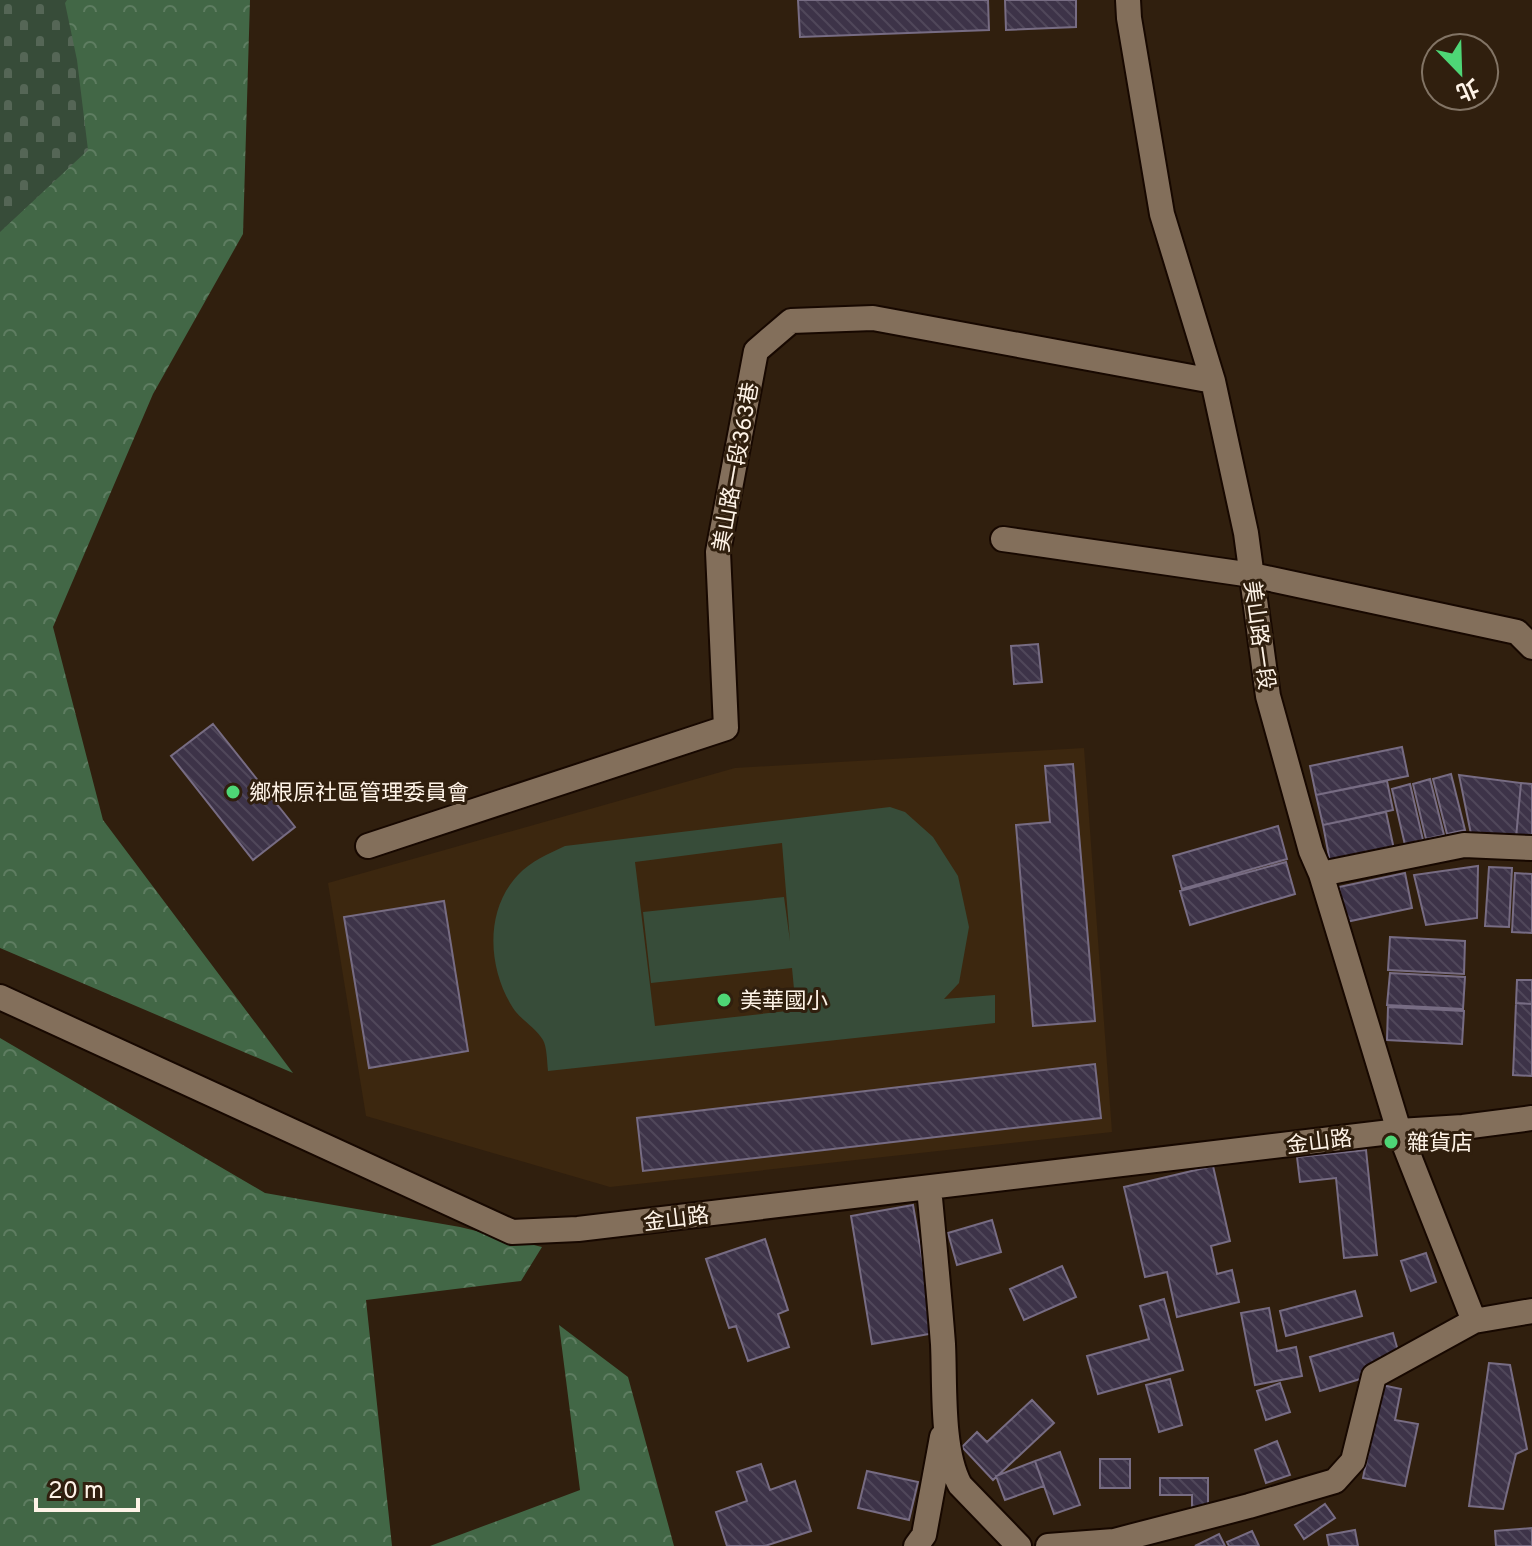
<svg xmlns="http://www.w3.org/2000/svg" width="1532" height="1546" font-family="Overpass,'Noto Sans TC',sans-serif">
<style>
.built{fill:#3c270f}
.grass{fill:#374c39;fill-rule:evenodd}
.forest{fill:url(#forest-crowns)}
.cemetery{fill:url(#cemetery-stones)}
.building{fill:url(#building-back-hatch);stroke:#776c83;stroke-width:2}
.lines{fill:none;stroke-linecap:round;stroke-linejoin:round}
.minor-casing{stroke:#170800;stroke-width:28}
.minor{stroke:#836f5b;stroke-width:24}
.poi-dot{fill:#4ed676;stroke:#301f0e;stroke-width:3}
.labels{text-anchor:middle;stroke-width:6;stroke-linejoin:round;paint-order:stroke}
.street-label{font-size:22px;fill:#fef3e7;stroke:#301f0e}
.poi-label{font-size:22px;fill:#fef3e7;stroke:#301f0e;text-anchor:start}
</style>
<defs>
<pattern id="forest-crowns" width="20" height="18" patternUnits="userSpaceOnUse" patternTransform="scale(2)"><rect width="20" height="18" fill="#426746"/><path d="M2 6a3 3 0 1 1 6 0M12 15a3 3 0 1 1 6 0" fill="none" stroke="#5e7d61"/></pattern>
<pattern id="cemetery-stones" width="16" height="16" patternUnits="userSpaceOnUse" patternTransform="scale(2)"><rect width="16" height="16" fill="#374c39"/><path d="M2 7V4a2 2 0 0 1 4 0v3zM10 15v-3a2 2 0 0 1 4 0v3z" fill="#556656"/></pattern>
<pattern id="building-back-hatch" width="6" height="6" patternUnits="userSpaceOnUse" patternTransform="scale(2)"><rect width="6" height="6" fill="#3d3348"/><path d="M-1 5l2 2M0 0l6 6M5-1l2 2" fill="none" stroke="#50475a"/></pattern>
</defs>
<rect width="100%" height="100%" fill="#301f0e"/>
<path class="built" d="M1084 748 1112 1132 610 1187 366 1116 328 883 735 768Z"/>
<path class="grass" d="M890 807 905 812 933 837 958 876 969 927 959 983 944 999 995 995V1023L548 1071C547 1062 547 1047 543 1040 536 1028 521 1020 513 1008 488 969 484 911 518 875 531 861 548 854 565 846ZM782 843 790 941 784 897 643 912 651 983 792 968 796 1010 655 1026 635 862Z"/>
<path class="forest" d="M0 0H250L243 234 153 394 53 627 103 820 293 1073 0 948Z
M0 1038 265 1193 460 1227 542 1247 521 1281 366 1300 392 1546H0Z
M559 1325 628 1377 674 1546H430L580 1490Z"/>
<path class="cemetery" d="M0 0H67L65 3 77 60 88 150 0 232Z"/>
<path class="building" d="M798 0H988L989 30 800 37Z
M1005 0H1076V27L1006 30Z
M1038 644 1042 682 1014 684 1011 646Z
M213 724 295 827 253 860 171 756Z
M1402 747 1408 776 1316 795 1310 766Z
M1073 764 1095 1021 1033 1026 1016 825 1050 822 1045 766Z
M1451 774 1465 830 1447 834 1433 779Z
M1459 775 1521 783 1516 838 1471 834Z
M1430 779 1444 835 1426 839 1413 784Z
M1387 781 1393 810 1323 825 1316 795Z
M1521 783 1532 784V840L1516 838Z
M1410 784 1423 840 1405 845 1392 789Z
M1386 812 1395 854 1331 867 1323 825Z
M1278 826 1287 859 1182 889 1173 856Z
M1286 862 1295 894 1190 925 1180 891Z
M1478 866 1477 918 1426 925 1414 875Z
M1489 867 1512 868 1509 927 1485 926Z
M1405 873 1412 908 1346 922 1339 887Z
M1515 873 1532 874V933L1512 932Z
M444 901 468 1051 369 1068 344 917Z
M1390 937 1465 941 1464 974 1388 970Z
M1390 973 1465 977 1463 1009 1387 1005Z
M1517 980H1532V1004L1516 1003Z
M1516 1003 1532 1004V1076L1513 1075Z
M1388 1007 1464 1011 1462 1044 1387 1040Z
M1095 1064 1101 1118 643 1171 637 1118Z
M1366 1150 1377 1255 1344 1258 1336 1178 1300 1182 1297 1157Z
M1213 1166 1230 1241 1211 1246 1217 1274 1232 1270 1239 1302 1177 1317 1167 1272 1145 1277 1124 1187Z
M913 1205 935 1333 872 1344 851 1216Z
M992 1220 1001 1252 957 1265 948 1233Z
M765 1239 788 1310 778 1314 789 1347 748 1361 736 1326 729 1328 706 1259Z
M1426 1253 1436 1282 1411 1291 1401 1261Z
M1062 1266 1076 1297 1024 1320 1010 1289Z
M1355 1291 1362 1316 1286 1336 1280 1311Z
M1164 1299 1183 1370 1098 1394 1087 1356 1149 1339 1140 1306Z
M1269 1308 1277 1351 1296 1347 1302 1376 1255 1385 1241 1313Z
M1393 1333 1400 1358 1365 1369 1367 1377 1320 1391 1310 1357Z
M1489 1363 1510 1365 1527 1449 1516 1454 1503 1509 1469 1506Z
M1170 1379 1182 1425 1159 1432 1146 1385Z
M1280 1383 1290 1412 1266 1420 1257 1391Z
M1382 1385 1401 1389 1395 1420 1418 1424 1405 1486 1363 1478Z
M1032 1400 1054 1423 993 1480 962 1447 977 1432 987 1442Z
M1277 1441 1290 1475 1266 1483 1255 1450Z
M1060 1452 1080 1505 1054 1514 1035 1461Z
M1100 1459H1130V1488H1100Z
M1035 1461 1044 1486 1005 1500 996 1476Z
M761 1464 770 1490 795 1481 811 1531 765 1546H727L716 1512 747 1501 737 1472Z
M867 1471 918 1482 909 1520 858 1508Z
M1160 1478H1208V1512H1192V1495H1160Z
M1325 1504 1335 1518 1304 1539 1295 1525Z
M1532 1528V1546H1496L1495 1531Z
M1355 1530 1358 1546H1329L1327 1535Z
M1252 1531 1259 1546H1229L1227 1542Z
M1219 1534 1225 1546H1195Z"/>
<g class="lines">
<g class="minor-casing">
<path id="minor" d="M1003 539 1252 575 1517 632 1532 647
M368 846 726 728 718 552 756 351 791 321 873 318 1213 381
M1321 874 1464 845 1532 848
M0 997 512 1232 578 1229 1399 1131 1463 1127 1532 1118
M929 1188C934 1240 939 1292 943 1344 945 1384 941 1450 960 1485L1019 1546
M1474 1321 1532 1311
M916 1546 924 1535 942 1437
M1048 1546 1114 1541 1249 1506 1335 1481 1353 1461 1374 1376 1474 1321 1399 1131 1321 874 1311 851 1268 696 1246 533 1213 381 1162 214 1129 18 1128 0"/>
</g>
<use href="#minor" class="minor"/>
</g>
<g class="poi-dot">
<circle cx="233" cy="792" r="8"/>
<circle cx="724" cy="1000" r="8"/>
<circle cx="1391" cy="1142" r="8"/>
</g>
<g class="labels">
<g class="street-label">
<text transform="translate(735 467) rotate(-80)" y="8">美山路一段363巷</text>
<text transform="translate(1260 635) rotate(82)" y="8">美山路一段</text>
<text transform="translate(1319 1141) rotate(-7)" y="8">金山路</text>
<text transform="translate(676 1218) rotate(-7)" y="8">金山路</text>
</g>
<g class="poi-label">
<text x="249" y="800">鄉根原社區管理委員會</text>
<text x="740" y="1008">美華國小</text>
<text x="1407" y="1150">雜貨店</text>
</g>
</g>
<g transform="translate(1460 72) rotate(157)"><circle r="38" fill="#301f0e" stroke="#827465" stroke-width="2"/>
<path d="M0-6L14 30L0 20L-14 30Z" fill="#4ed676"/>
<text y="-12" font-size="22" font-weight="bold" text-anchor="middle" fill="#fef3e7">北</text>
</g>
<path d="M36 1498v12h102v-12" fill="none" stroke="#fef3e7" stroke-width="4"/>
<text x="48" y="1498" font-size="24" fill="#fef3e7" stroke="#301f0e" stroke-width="6" paint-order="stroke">20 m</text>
</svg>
